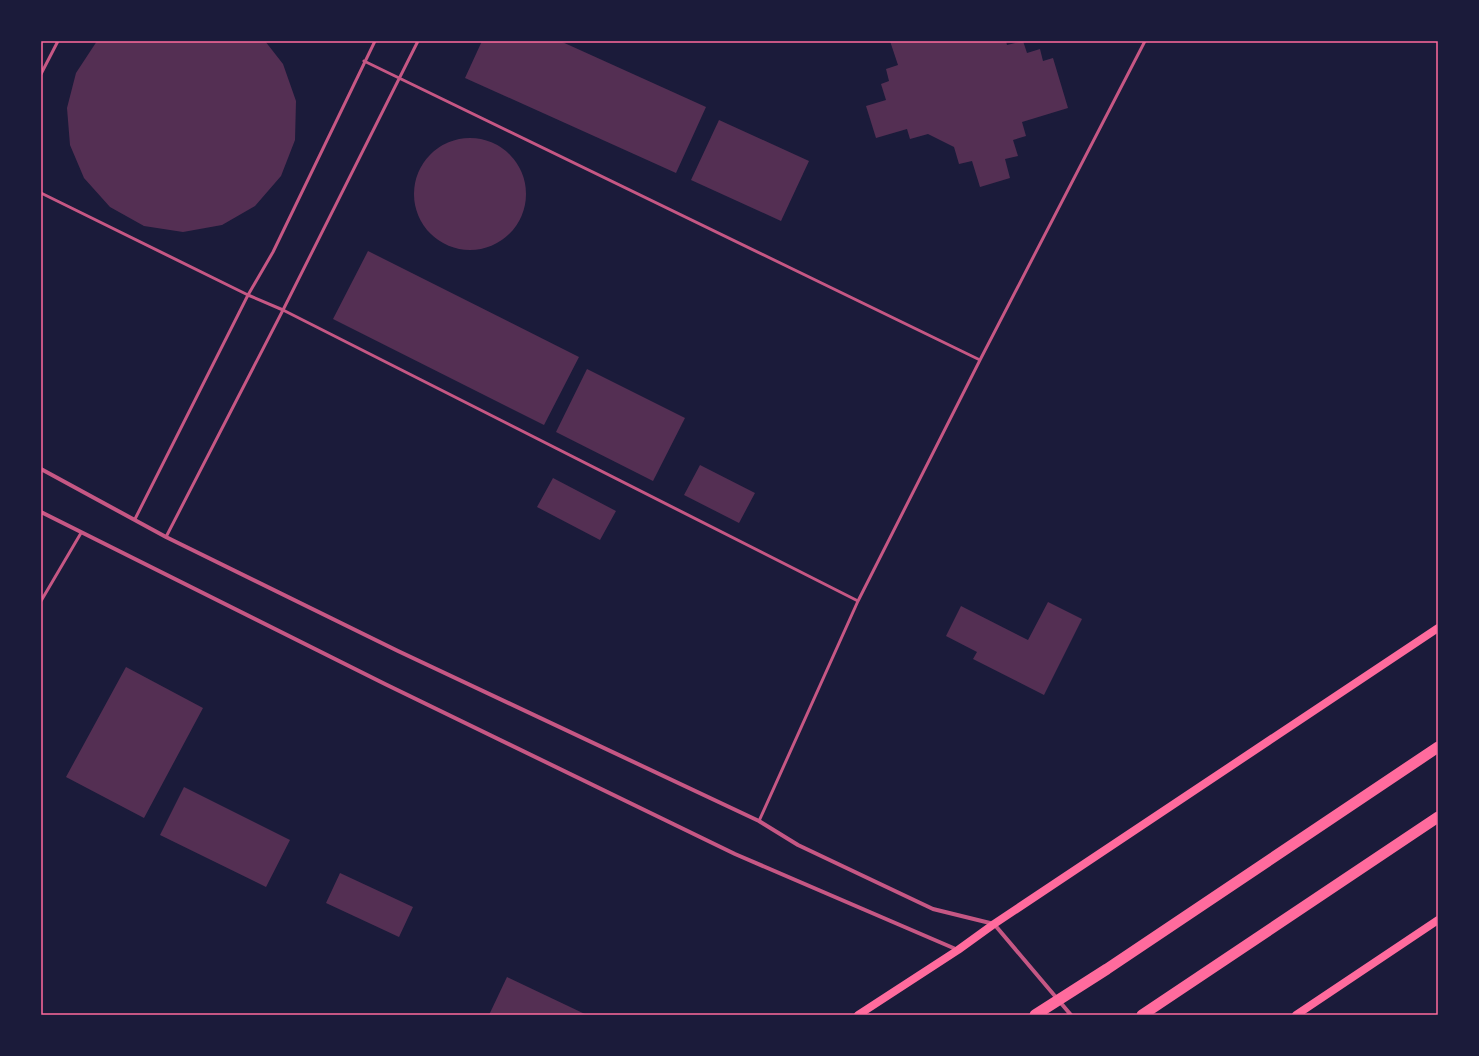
<svg xmlns="http://www.w3.org/2000/svg" width="1479" height="1056" font-family="'Exo 2',sans-serif">
<style>
.building{fill:#542f53}
.lines{fill:none;stroke-linecap:round;stroke-linejoin:round}
.service{stroke:#c65784;stroke-width:3}
.minor{stroke:#c65784;stroke-width:4}
.secondary{stroke:#ff6b9d;stroke-width:8}
.trunk{stroke:#ff6b9d;stroke-width:11}
.neatline{fill:none;stroke:#ff6b9d;stroke-width:1.5}
</style>
<rect width="100%" height="100%" fill="#1b1b3a"/>
<path class="building" d="M97 41H265L283 64 296 101 295 140 281 176 255 206 222 225 183 232 144 226 110 207 84 178 70 145 67 108 76 73Z
M482 41H560L706 107 676 173 465 78Z
M890 41H1006L1007 45 1023 41 1027 53 1040 49 1043 61 1053 58 1068 108 1022 122 1026 136 1013 140 1018 156 1005 159 1010 178 980 187 972 161 959 164 954 147 928 134 910 139 907 129 876 138 866 106 886 100 881 84 889 81 886 69 898 65Z
M719 120 809 161 781 221 691 180Z
M414 194a56 56 0 1 1 112 0a56 56 0 1 1-112 0Z
M368 251 579 357 544 425 333 319Z
M587 369 685 418 653 481 556 432Z
M700 465 755 493 739 523 684 495Z
M553 478 616 511 600 540 537 507Z
M1048 602 1082 619 1044 695 973 659 977 652 946 636 961 606 1028 640Z
M126 667 203 708 144 818 66 777Z
M184 787 290 840 266 887 160 835Z
M340 873 413 907 399 937 326 903Z
M507 977 587 1015H489Z"/>
<g class="lines">
<path class="service" d="M364 61 980 360
M41 74 58 41
M41 193 248 295 283 310 858 601
M135 519 248 295 273 252 375 41
M166 537 283 310 418 41
M41 601 81 533
M759 821 858 601 980 360 1145 41"/>
<path class="minor" d="M41 469 166 537 398 651 759 821 798 845 933 909 994 924 1071 1015
M41 512 385 684 735 854 958 950"/>
<path class="secondary" d="M858 1015 958 950 994 924 1438 628
M1296 1015 1438 920"/>
<path class="trunk" d="M1035 1015 1107 969 1438 747
M1142 1015 1438 817"/>
</g>
<rect width="1479" height="1056" fill="none" stroke="#1b1b3a" stroke-width="84"/>
<rect x="42" y="42" width="1395" height="972" class="neatline"/>
</svg>
